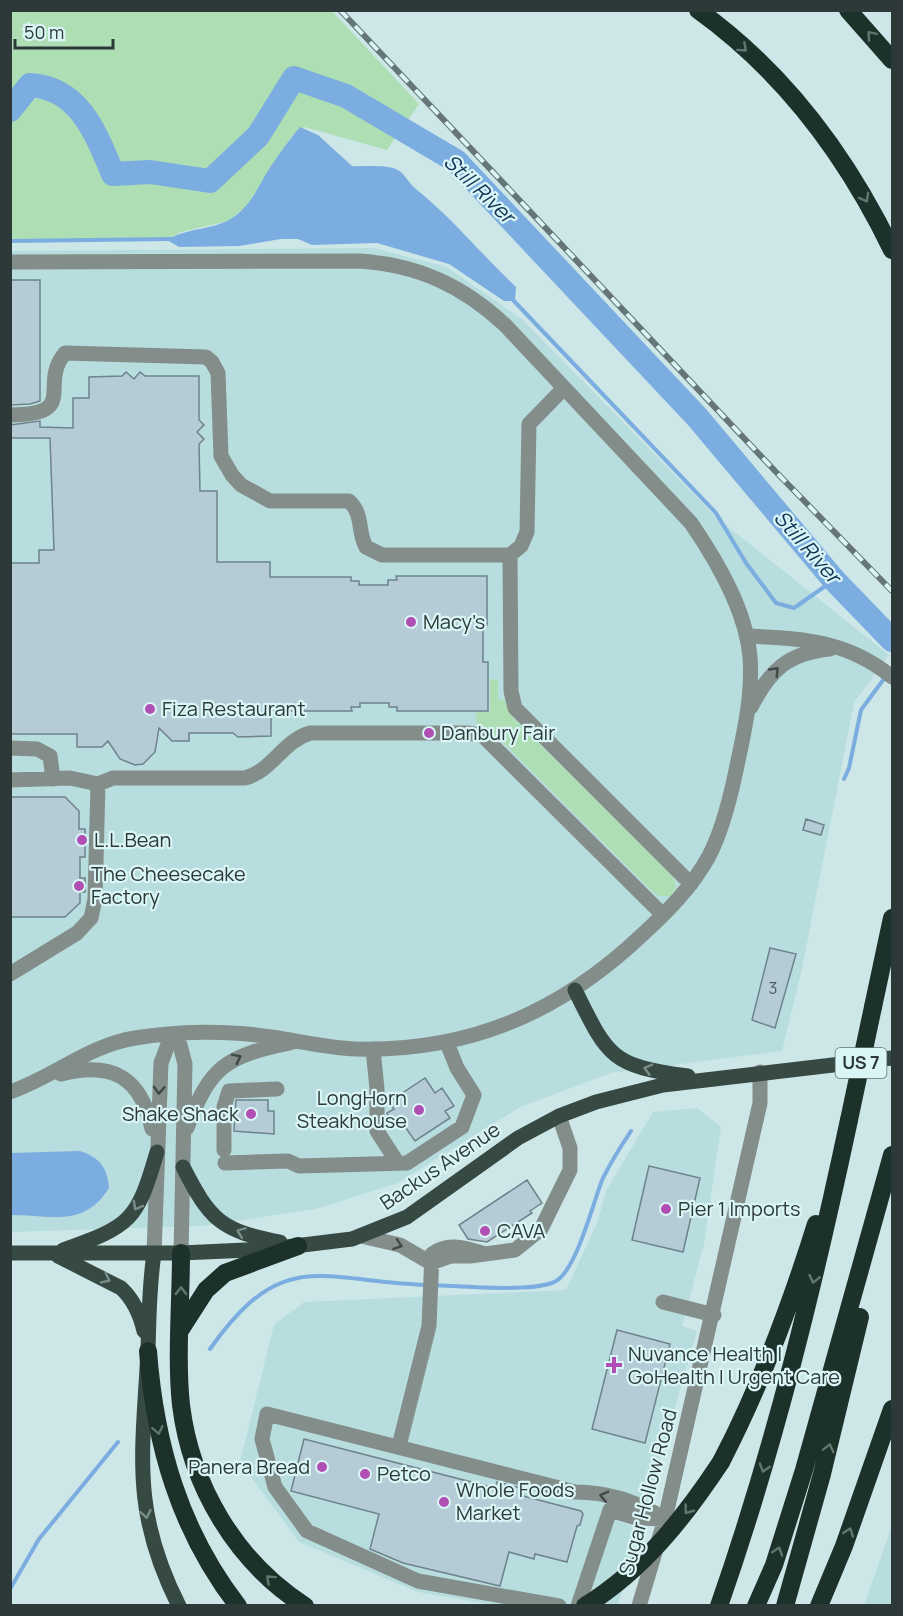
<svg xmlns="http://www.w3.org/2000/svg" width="903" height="1616" font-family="Manrope,sans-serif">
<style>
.built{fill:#b8ddde}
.green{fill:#aedeb4}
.water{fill:#7cade0}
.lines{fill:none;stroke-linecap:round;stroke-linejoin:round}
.stream{stroke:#7cade0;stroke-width:4}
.river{stroke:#7cade0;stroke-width:24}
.building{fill:#b5ccd6;stroke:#6e838c;stroke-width:1.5}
.minor{stroke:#838d89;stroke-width:15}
.major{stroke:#374943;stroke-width:15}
.highway{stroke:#1d312b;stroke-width:18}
.rail-casing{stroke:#667676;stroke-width:6}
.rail{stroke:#daf5f6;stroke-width:4;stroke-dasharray:11;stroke-linecap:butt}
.highway-bridge{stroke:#1d312b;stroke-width:18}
.oneway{stroke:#5f7672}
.oneway2{stroke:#3e4948}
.oneway3{stroke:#788e8b}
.poi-dot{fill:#b14eb4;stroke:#daf5f6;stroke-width:2}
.labels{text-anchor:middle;stroke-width:4.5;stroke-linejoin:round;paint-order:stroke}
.number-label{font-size:16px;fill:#4f5d60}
.shield{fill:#daf5f6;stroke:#617171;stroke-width:1.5}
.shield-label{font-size:18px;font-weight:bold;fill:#2d3838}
.poi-label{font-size:20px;fill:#2d3838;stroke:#daf5f6;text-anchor:start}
.street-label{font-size:20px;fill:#2d3838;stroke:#daf5f6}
.water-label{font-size:21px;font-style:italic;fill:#113556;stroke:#daf5f6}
</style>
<rect width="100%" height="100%" fill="#cde7e8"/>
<path class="built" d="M374 248 447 267 523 320 717 518 889 655 854 703 802 968 782 1051 611 1073 520 1107 398 1183 316 1209 202 1226 11 1232 10 251Z
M697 1108 721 1127 704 1244 682 1326 697 1331 618 1605H494L418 1592 299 1542 240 1462 274 1325 304 1302 566 1290 597 1223 607 1189 653 1112Z
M892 1526V1605H864Z"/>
<path class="green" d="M10 11H332L419 104 387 150 304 127 291 137 246 207 228 221 181 232 167 240 11 241Z
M490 679 498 680V699L504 700 514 719 673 876 676 888 670 896H659L653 892 497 736 477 723 476 712H490Z"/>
<path class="water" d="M300 127 318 135 352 166C365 167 386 164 398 170 406 175 409 184 417 190 453 219 482 255 516 287L515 301H504L449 264 377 243 312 245 298 239H281L239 246 179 247 167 240C187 228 210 230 229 220 251 207 257 188 269 169 279 154 289 140 300 127Z
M80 1151C99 1157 108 1168 109 1188 84 1228 52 1215 11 1215V1153Z"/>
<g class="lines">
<path class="stream" d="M10 241 172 239
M513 300 716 513 746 563 776 603 794 608 834 580
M844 779 849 768 861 710 886 676
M433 1285C462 1286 526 1292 552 1283 576 1276 593 1201 603 1178 611 1162 621 1146 631 1131
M210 1349C283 1246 319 1281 426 1285
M10 1589 39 1539 118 1442"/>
<path class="river" d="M10 110 30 85C80 88 96 134 113 174L150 172 210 181 258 136 294 78 346 96 456 161 697 417 834 580 892 640"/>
</g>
<path class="building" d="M10 280H40V401L30 404 10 405Z
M126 372 134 379 140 372 145 376H199V420L204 425 197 432 204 439 199 444 200 491H217V562H270V577H351V581H359V585H388V580H397L396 576H487V625H483V662H488V711H397V707H389V703H360V707H351L352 711H271V736L238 737 233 733H189V741H172L159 728 155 752 143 764 135 765 120 759 108 741 102 747H77V734H10V563H39V550H54L50 438H10V425L40 421V427L73 428V398H89V377L122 376Z
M10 797H65L79 811V829H85V857H80V878H85V892H80V903L65 917H10Z
M806 819 824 825 821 835 803 830Z
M770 948 796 954 775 1028 752 1020Z
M425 1078 435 1093 442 1088 454 1106 445 1111 450 1118 415 1141 401 1121 392 1127 387 1113 394 1109 389 1102Z
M236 1100H268V1111H274V1134L234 1131Z
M649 1166 700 1178 683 1252 632 1240Z
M527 1180 542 1203 530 1211 532 1213 487 1242 468 1239 459 1225Z
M617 1330 670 1344 645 1443 592 1429Z
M304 1439 495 1488 497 1482 521 1488 519 1495 581 1511 583 1514 580 1525 577 1526 567 1562 535 1554 534 1559 509 1552 500 1586 403 1563 370 1549 379 1514 291 1491Z"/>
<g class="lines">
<path class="minor" d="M10 262 360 261C419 265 463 286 505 325L691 523C717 561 746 610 750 657 753 697 743 737 735 775 729 803 722 831 709 856 692 887 668 911 643 934 561 1012 470 1052 356 1049 327 1048 300 1041 271 1037 228 1030 178 1031 135 1038 90 1045 53 1077 10 1092
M10 415C80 415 38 385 65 353L206 357 212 362 218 373 221 456 232 475 241 485 270 501H349C364 515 357 531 366 547L382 555H510L521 546 527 532 529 424 564 388
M510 555 511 691 515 708 691 884
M747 636C804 639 846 640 892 677
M751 707C770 670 788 653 830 649
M10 748 37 749 50 756 53 779
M10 780 70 778 98 784
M10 974 77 933 91 918 95 899 98 784 113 778H245C272 771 283 741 310 733H467L482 735 663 915
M172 1034 180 1045 185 1064 181 1253
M373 1049 377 1089V1131L397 1162
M61 1074C112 1061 141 1077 152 1129
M187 1128C210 1066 226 1056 290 1043
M224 1150V1107L229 1091 277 1089
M225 1163 288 1161 299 1166 407 1163 462 1127 474 1095 457 1068 447 1043
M361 1236 400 1245 431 1263
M154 1254 161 1063 172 1034
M431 1263 451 1256H470L515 1250 541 1229 570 1170V1148L559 1116
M663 1302 714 1315
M399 1446 429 1326 432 1254C448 1242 465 1248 482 1253
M559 1606 418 1581 307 1531 275 1487 262 1439 267 1414 575 1492C607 1492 638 1502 665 1519L637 1518 610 1510 578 1606
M639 1606 665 1519 760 1103V1072"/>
<path class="major" d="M575 990C608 1057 611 1066 688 1076
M183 1167C210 1220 221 1231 280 1242
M63 1250C131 1226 137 1221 157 1152
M10 1253H181L270 1249 352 1239 407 1217 518 1138 559 1116 596 1102 663 1085 892 1058
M154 1254C149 1286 149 1318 148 1350 143 1452 130 1509 179 1606
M58 1256 121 1288C133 1299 140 1314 144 1331"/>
<path class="highway" d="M698 10C783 71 847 157 892 250
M848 10 892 60
M873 1007 892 918
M181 1253C181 1301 176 1359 181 1405 191 1486 236 1562 305 1606
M181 1329 206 1290 225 1273 298 1246
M148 1351C155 1445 180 1531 238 1606
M721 1462C761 1385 790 1307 816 1224
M719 1606C775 1446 814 1284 849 1120
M756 1606 774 1565 804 1470 892 1155
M785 1606 822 1474 860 1317
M819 1606 844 1546 892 1409"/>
<g class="rail-casing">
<path id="rail" d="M340 10 776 472 892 591"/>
</g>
<use href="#rail" class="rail"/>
<path class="highway-bridge" d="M849 1120 873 1007
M585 1606C643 1570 684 1518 721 1462"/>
</g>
<defs><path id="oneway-chevron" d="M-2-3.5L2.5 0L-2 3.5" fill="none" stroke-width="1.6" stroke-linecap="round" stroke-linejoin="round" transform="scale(1.5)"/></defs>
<g class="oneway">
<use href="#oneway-chevron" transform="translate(871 35) rotate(-131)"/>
<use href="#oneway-chevron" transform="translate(743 48) rotate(42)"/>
<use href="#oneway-chevron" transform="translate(865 198) rotate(61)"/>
<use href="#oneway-chevron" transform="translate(814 1279) rotate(103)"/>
<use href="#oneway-chevron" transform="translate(181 1291) rotate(-90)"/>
<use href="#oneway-chevron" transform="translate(158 1430) rotate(78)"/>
<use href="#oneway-chevron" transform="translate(829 1448) rotate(-76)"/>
<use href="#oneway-chevron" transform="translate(764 1468) rotate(107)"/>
<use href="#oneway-chevron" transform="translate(688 1510) rotate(127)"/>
<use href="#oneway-chevron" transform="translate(849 1532) rotate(-70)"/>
<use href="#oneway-chevron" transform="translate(778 1551) rotate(-72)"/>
<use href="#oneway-chevron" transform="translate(270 1579) rotate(-138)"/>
</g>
<g class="oneway2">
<use href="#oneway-chevron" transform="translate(775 671) rotate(-46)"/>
<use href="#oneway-chevron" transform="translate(237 1058) rotate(-27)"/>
<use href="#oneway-chevron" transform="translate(159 1090) rotate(93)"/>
<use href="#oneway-chevron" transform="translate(398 1245) rotate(19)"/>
<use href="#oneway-chevron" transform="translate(604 1496) rotate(-167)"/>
</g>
<g class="oneway3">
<use href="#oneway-chevron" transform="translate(648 1069) rotate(-165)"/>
<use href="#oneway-chevron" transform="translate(137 1206) rotate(119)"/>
<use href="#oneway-chevron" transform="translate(241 1232) rotate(-159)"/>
<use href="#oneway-chevron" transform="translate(106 1279) rotate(27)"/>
<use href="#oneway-chevron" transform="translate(146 1514) rotate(79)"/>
</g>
<g class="poi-dot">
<circle cx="411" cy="622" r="6"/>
<circle cx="150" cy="709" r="6"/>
<circle cx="429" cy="733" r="6"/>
<circle cx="82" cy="840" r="6"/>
<circle cx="79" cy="886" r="6"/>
<circle cx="419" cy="1110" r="6"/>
<circle cx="251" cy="1114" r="6"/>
<circle cx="666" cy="1209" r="6"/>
<circle cx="485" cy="1231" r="6"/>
<path d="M611 1356h6v6h6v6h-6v6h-6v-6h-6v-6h6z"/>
<circle cx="322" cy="1467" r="6"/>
<circle cx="365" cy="1474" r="6"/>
<circle cx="444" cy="1502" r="6"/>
</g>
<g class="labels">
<g class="number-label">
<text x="773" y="994">3</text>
</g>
<rect class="shield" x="835.5" y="1048" width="51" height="30" rx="4.5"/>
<g class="shield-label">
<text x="861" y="1069">US 7</text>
</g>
<g class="poi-label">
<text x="423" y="629">Macy's</text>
<text x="162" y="716">Fiza Restaurant</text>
<text x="441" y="740">Danbury Fair</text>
<text x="94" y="847">L.L.Bean</text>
<text x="91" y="881">The Cheesecake<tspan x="91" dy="23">Factory</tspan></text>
<text x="407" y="1105" text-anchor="end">LongHorn<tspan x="407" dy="23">Steakhouse</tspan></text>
<text x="239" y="1121" text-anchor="end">Shake Shack</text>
<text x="678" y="1216">Pier 1 Imports</text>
<text x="497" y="1238">CAVA</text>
<text x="628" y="1361">Nuvance Health |<tspan x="628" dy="23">GoHealth | Urgent Care</tspan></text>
<text x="310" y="1474" text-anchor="end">Panera Bread</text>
<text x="377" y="1481">Petco</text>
<text x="456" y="1497">Whole Foods<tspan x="456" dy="23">Market</tspan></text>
</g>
<g class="street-label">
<text transform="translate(440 1166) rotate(-34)" y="7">Backus Avenue</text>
<text transform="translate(648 1492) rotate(-75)" y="7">Sugar Hollow Road</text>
</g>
<g class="water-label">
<text transform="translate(479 189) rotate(44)" y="7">Still River</text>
<text transform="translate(807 547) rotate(49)" y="7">Still River</text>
</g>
</g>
<rect width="903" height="1616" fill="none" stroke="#2d3838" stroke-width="24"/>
<path d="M15 39v9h98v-9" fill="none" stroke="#2d3838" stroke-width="3"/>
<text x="24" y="39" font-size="18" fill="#2d3838" stroke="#daf5f6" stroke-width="4.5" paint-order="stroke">50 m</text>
</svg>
